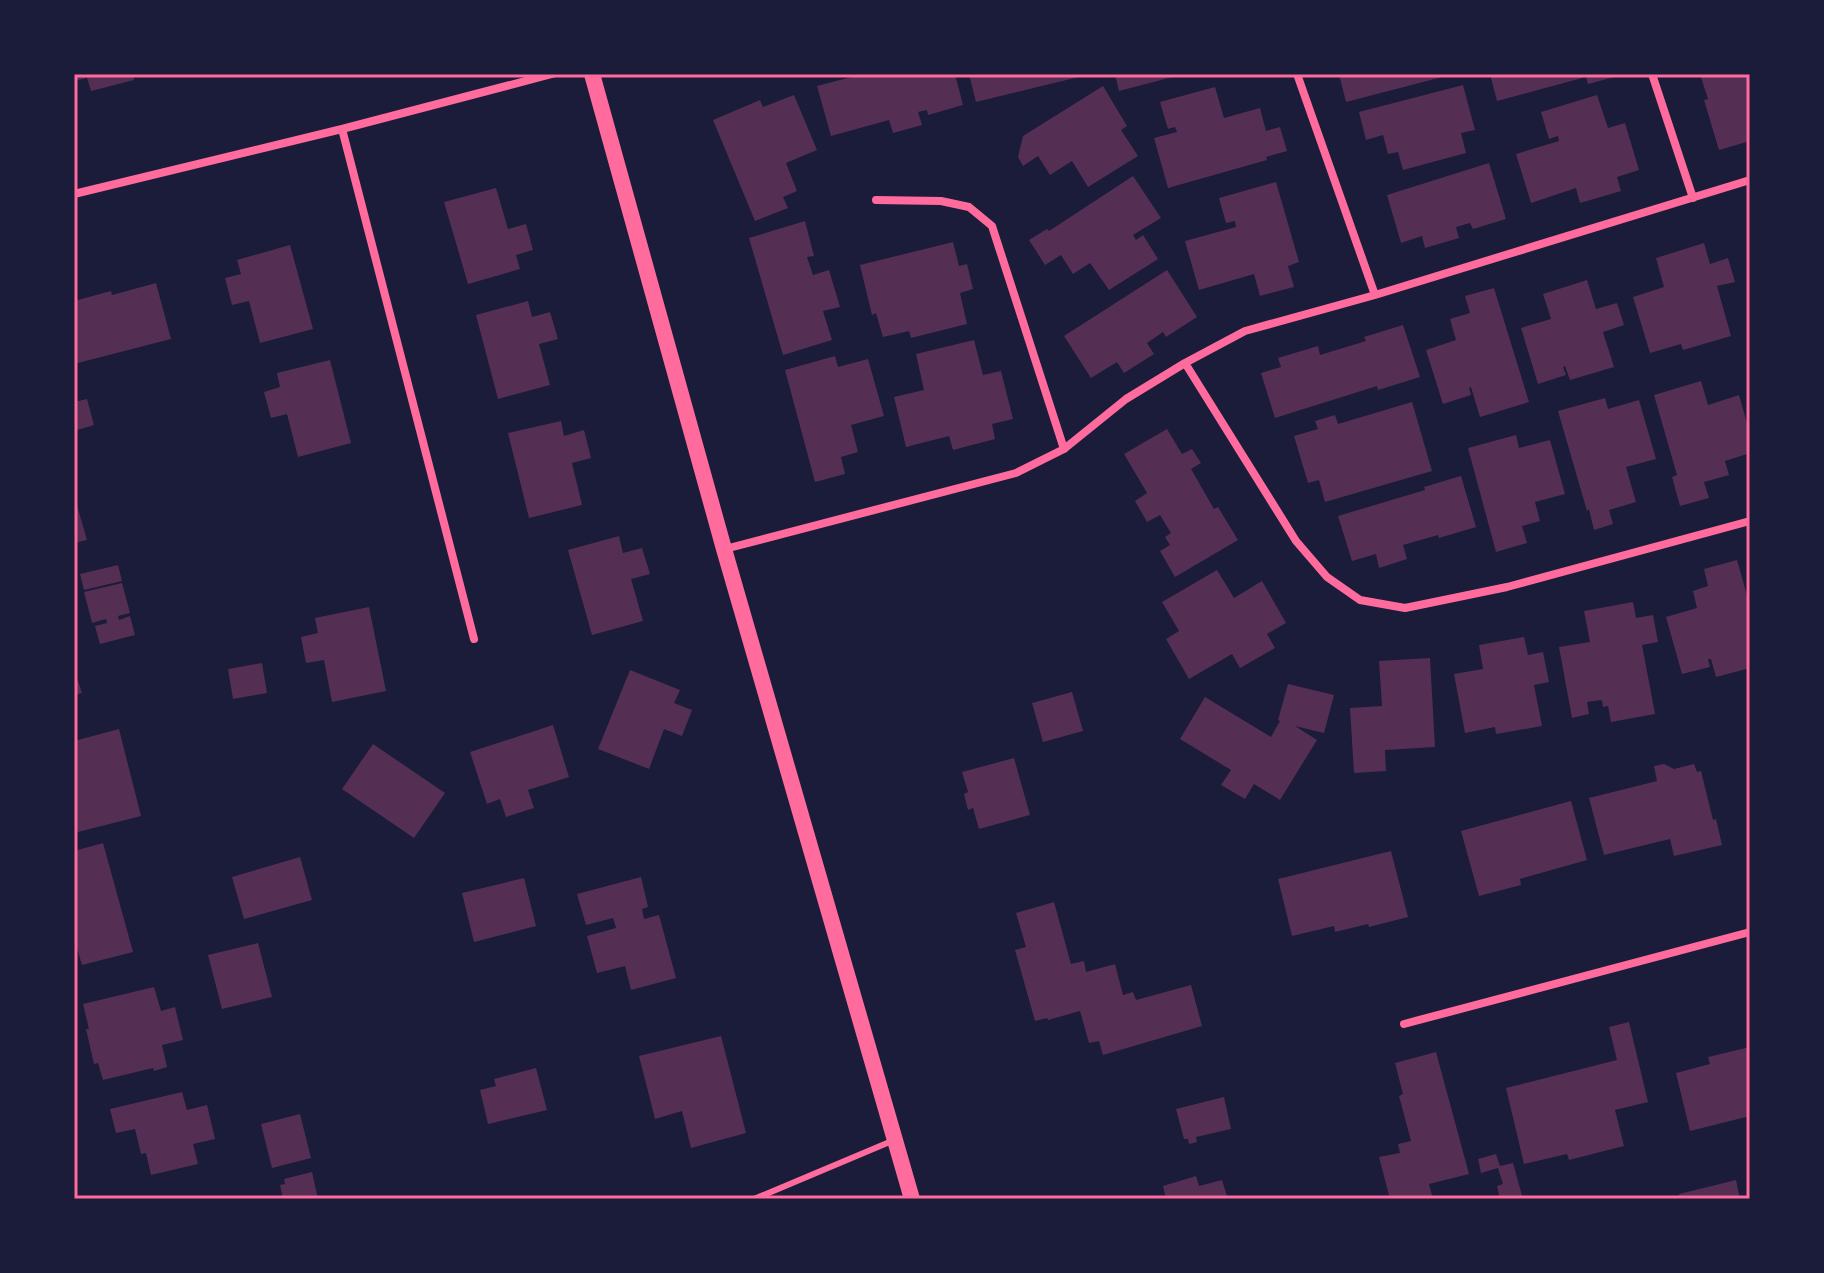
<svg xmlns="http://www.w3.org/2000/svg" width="1824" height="1273" font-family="Ubuntu,sans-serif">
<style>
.building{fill:#542f53}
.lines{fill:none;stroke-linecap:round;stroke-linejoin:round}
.service{stroke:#ff6b9d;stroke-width:6}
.minor{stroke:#ff6b9d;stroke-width:8}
.secondary{stroke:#ff6b9d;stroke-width:16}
.neatline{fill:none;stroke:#ff6b9d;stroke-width:3}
</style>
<rect width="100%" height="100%" fill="#1b1b3a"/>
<path class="building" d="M74 74H133L134 80 91 91 87 78 74 81Z
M863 74H955L963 105 928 115 927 110 918 112 922 125 893 133 889 120 831 136 817 86Z
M969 74H1086L1087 75 976 102Z
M1115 74H1180V75L1119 91Z
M1339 74H1450V75L1346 102Z
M1490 74H1622V75L1588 84 1586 77 1497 101Z
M1700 74H1750V141L1719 150 1704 100 1708 99Z
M1463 85 1475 130 1461 133 1466 153 1403 170 1398 152 1388 154 1383 135 1366 140 1359 112Z
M1103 86 1127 126 1121 130 1138 156 1088 187 1072 161 1050 175 1038 156 1023 166 1018 157 1023 136Z
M1215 87 1224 118 1260 108 1266 131 1280 127 1287 151 1266 157 1267 160 1168 188 1154 138 1177 132 1175 127 1168 129 1160 102Z
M794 95 817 150 786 163 797 191 783 197 788 208 755 221 713 120 760 100 763 107Z
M1597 95 1608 128 1625 123 1639 170 1617 177 1621 191 1580 203 1576 188 1531 203 1516 154 1559 141 1558 136 1549 139 1541 112Z
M1489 163 1506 219 1473 229 1470 223 1456 227 1459 238 1425 248 1422 236 1401 243 1387 195Z
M1133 176 1161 218 1133 235 1136 240 1143 235 1158 259 1109 290 1090 263 1073 274 1061 255 1045 265 1029 240 1047 229 1049 231Z
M1276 182 1299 262 1288 266 1294 287 1260 296 1254 274 1199 290 1185 241 1236 227 1235 221 1226 223 1219 198Z
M496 188 508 229 526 224 533 250 516 255 520 269 468 284 444 202Z
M805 221 814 256 807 257 813 275 829 270 840 307 823 311 832 340 783 355 749 238Z
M953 242 959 266 967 264 973 289 960 293 967 324 911 338 909 331 883 337 876 313 872 315 860 265Z
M1704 243 1710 264 1728 258 1735 282 1717 286 1731 336 1683 350 1681 344 1650 353 1633 297 1664 287 1656 258Z
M290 245 313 329 260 343 249 301 232 305 225 278 241 274 237 260Z
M1167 270 1197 317 1166 337 1163 332 1147 343 1154 354 1124 373 1117 362 1091 378 1064 336Z
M1587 280 1596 309 1617 303 1624 325 1603 332 1614 367 1570 380 1565 366 1563 367 1566 375 1538 384 1521 328 1551 319 1543 294Z
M156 283 171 339 74 364V301L111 291 112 295Z
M1494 288 1529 402 1480 417 1471 387 1469 388 1471 395 1443 404 1426 350 1456 340 1450 319 1470 313 1465 296Z
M528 301 532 317 550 312 558 339 539 344 550 385 498 399 476 315Z
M1403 325 1420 377 1378 390 1377 386 1275 418 1261 373 1281 367 1278 358 1318 346 1320 355 1366 341 1364 337Z
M974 340 983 375 1001 371 1013 419 992 424 995 439 953 450 949 436 906 447 894 397 924 390 916 354Z
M835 356 838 367 868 359 884 416 851 425 858 452 841 457 845 474 815 482 785 370Z
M330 360 351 443 298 457 287 414 271 418 264 392 280 387 277 373Z
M1701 381 1708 405 1739 395 1750 434V453L1725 461 1729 475 1704 482 1709 498 1680 506 1672 477 1677 475 1654 395Z
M1605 398 1608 409 1639 400 1656 459 1626 467 1636 502 1609 510 1613 524 1594 530 1589 509 1587 511 1558 411Z
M87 399 94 425 74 431V402Z
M1412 402 1432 471 1325 502 1319 480 1308 483 1294 436 1318 429 1315 421 1335 415 1338 424Z
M561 421 564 436 584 430 591 458 572 463 582 505 529 518 508 433Z
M1167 429 1182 454 1192 449 1201 463 1191 469 1214 509 1218 507 1238 540 1175 577 1160 551 1170 545 1165 537 1171 533 1160 515 1147 522 1135 501 1147 493 1124 454Z
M1516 435 1519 448 1550 440 1565 494 1535 502 1540 521 1522 526 1527 543 1496 552 1468 448Z
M1461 476 1476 527 1439 538 1438 535 1403 545 1407 559 1382 567 1379 568 1376 554 1352 561 1338 516 1425 490 1424 487Z
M74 495 87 540 74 543Z
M619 536 623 553 642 548 650 574 631 579 643 621 592 635 568 550Z
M1737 560 1750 606V668L1716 677 1711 659H1708L1710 667 1682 674 1666 617 1697 608 1693 591 1708 586 1704 569Z
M118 565 122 581 84 590 80 574Z
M1217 570 1234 598 1262 581 1286 623 1267 634 1275 648 1240 668 1232 654 1189 679 1166 639 1179 631 1162 602Z
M122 583 130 613 118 616 119 620 130 616 135 635 100 644 95 626 107 623 106 619 92 623 84 592Z
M1633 602 1636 618 1653 615 1658 642 1642 645 1655 714 1611 722 1608 706 1603 707 1602 700 1587 702 1589 714 1572 718 1559 647 1590 642 1584 611Z
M369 607 386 691 332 702 324 660 306 663 301 637 318 633 315 618Z
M1524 637 1528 655 1543 652 1549 682 1534 685 1542 726 1496 734 1495 727 1465 733 1454 674 1483 669 1479 645Z
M1430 658 1435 747 1385 750 1386 771 1354 773 1350 708 1382 706 1379 661Z
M262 663 267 693 233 699 228 669Z
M74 669 82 693 74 695Z
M630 670 680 690 674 703 692 710 682 736 664 729 649 769 598 749Z
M1288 684 1334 695 1324 733 1295 726 1317 740 1280 800 1254 784 1245 799 1221 785 1231 770 1180 739 1205 697 1271 737 1280 721 1278 720Z
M1072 692 1083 731 1043 742 1032 703Z
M553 725 569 777 528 790 534 808 506 817 500 799 487 804 470 752Z
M119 729 141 816 74 833V741Z
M373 744 445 793 414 838 342 789Z
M1014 758 1030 815 979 829 973 808 968 810 964 794 968 792 962 772Z
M1664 764 1674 769 1694 764 1697 772 1701 771 1713 820 1716 819 1722 845 1674 856 1670 839 1604 855 1589 798 1657 781 1654 766Z
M1571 801 1587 860 1520 879 1521 885 1479 896 1461 831Z
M103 843 133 952 82 965 74 938V851Z
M1391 851 1408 917 1369 927 1368 924 1335 932 1334 926 1292 936 1278 879Z
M300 857 312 900 244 919 232 877Z
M641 877 648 907 642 909 644 919 659 915 676 978 631 990 625 966 597 973 587 936 616 928 613 918 586 925 577 894Z
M524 878 536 926 474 942 462 893Z
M1054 902 1071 964 1084 961 1086 972 1115 964 1123 995 1133 992 1136 1000 1191 985 1202 1026 1103 1055 1099 1041 1089 1043 1080 1011 1048 1020 1047 1018 1035 1021 1015 950 1026 947 1016 913Z
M258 943 272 997 222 1009 208 955Z
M154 987 161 1011 175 1007 183 1040 162 1045 167 1067 154 1071 153 1068 103 1080 98 1063 94 1064 86 1029H89L83 1004Z
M1629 1022 1648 1102 1615 1110 1624 1146 1569 1160 1567 1154 1524 1164 1506 1088 1617 1060 1609 1027Z
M721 1036 746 1133 691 1148 682 1111 655 1119 639 1056Z
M1750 1047V1116L1690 1131 1676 1073 1710 1064 1708 1057Z
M1436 1052 1469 1174 1429 1184 1433 1199H1390L1379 1157 1400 1153 1398 1144 1411 1141 1399 1096 1403 1094 1395 1063Z
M536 1068 547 1110 488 1124 480 1090 496 1086 494 1079Z
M182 1092 187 1110 207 1105 215 1139 193 1144 198 1164 151 1175 146 1153 141 1154 135 1129 116 1133 110 1109Z
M1224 1097 1231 1129 1196 1137 1197 1142 1189 1144 1188 1139H1184L1176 1109Z
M300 1114 311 1158 272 1168 261 1124Z
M1496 1154 1500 1166 1513 1163 1523 1199H1500L1497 1186 1503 1184 1498 1168 1481 1173 1478 1159Z
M312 1172 318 1199H283L280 1185 285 1184 284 1179Z
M1196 1176 1199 1186 1222 1180 1228 1199H1166L1163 1186Z
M1736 1180 1740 1199H1680L1679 1194Z"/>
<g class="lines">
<path class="service" d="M754 1199 892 1141"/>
<path class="minor" d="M1297 74 1375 295
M1652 74 1693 198
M342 129 474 639
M74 194 342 129 552 74
M876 200 941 201 969 207 992 226 1064 449
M1185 363 1296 541 1327 577 1360 600 1405 608 1507 587 1750 521
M725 549 1016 473 1064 449 1126 399 1185 363 1245 331 1375 295 1750 180
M1404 1024 1750 932"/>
<path class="secondary" d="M592 74 724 549 912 1199"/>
</g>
<rect width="1824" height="1273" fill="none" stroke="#1b1b3a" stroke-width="152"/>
<rect x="76" y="76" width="1672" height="1121" class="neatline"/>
</svg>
